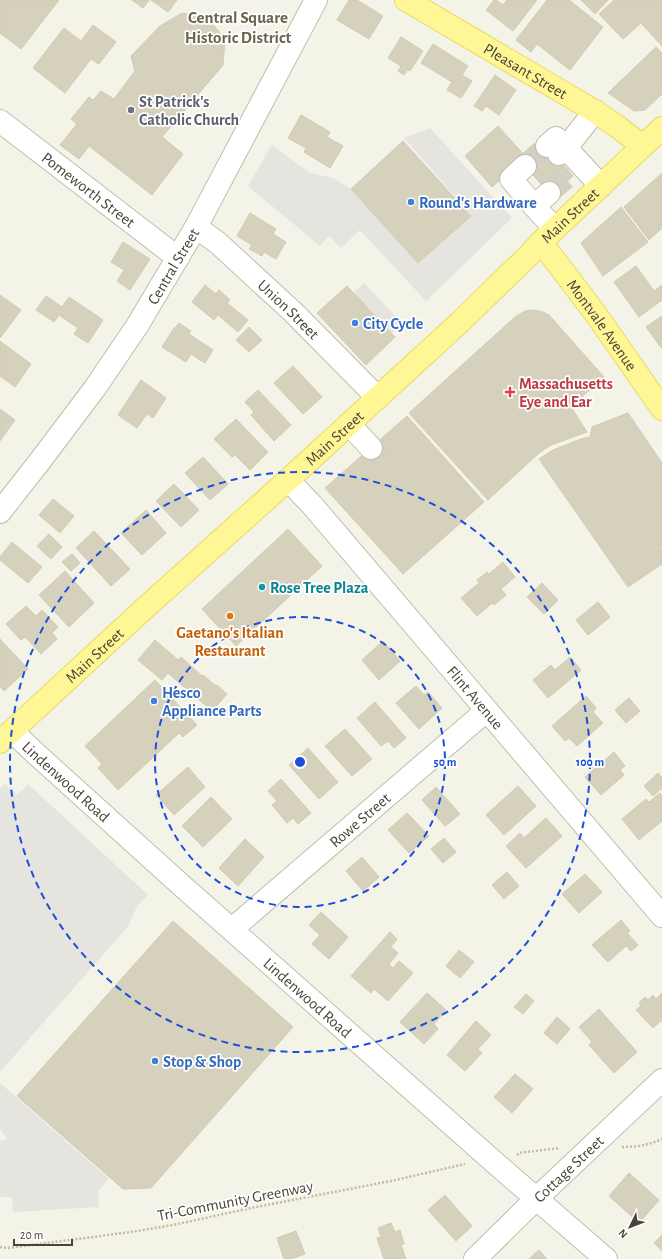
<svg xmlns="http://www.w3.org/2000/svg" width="662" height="1259" font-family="'Alegreya Sans',sans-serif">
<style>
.parking{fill:#e5e4df}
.building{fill:#d6d1bd;stroke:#d1cbb0}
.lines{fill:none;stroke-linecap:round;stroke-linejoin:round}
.minor-tunnel{stroke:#d2d0c4;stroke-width:22;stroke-dasharray:22 11;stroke-linecap:butt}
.minor-casing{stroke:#c0bdaa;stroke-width:24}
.major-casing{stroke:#e7da63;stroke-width:24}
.path{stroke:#c2bc9b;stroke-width:2.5;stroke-dasharray:2 2;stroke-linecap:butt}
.minor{stroke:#fff;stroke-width:22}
.major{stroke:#fff696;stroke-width:22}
.ring{fill:none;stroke:#1d4ed8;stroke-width:2;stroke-dasharray:7 5}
.worship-dot{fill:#6b7280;stroke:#fff;stroke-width:1.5}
.shop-dot{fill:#3f7fe0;stroke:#fff;stroke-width:1.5}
.health-dot{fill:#e0444e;stroke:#fff;stroke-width:1.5}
.culture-dot{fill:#0f9aa8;stroke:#fff;stroke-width:1.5}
.food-dot{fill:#e8710a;stroke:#fff;stroke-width:1.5}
.labels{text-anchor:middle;stroke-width:3.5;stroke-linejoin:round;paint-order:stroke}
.street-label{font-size:16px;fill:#484436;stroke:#fff}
.worship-label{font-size:16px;font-weight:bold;fill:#5b616d;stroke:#fff;text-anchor:start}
.shop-label{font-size:16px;font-weight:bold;fill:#366cbe;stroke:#fff;text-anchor:start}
.health-label{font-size:16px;font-weight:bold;fill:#be3a42;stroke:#fff;text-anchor:start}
.culture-label{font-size:16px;font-weight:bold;fill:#0d838f;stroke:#fff;text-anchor:start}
.food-label{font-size:16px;font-weight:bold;fill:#c56008;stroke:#fff}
.neighbourhood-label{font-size:17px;font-weight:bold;fill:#6b654d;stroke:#fff}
.centre{fill:#1d4ed8;stroke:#fff;stroke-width:2}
.ring-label{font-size:12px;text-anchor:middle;font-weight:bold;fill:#1d4ed8;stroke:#fff;stroke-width:3.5;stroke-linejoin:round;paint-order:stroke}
</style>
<rect width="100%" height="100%" fill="#f4f3e8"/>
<path class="parking" d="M430 128 512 218 426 301 360 230 341 248 329 236 320 246 248 186 272 145 310 173 333 178 351 189 419 263 471 215 404 138Z
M364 283 402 323 392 333 353 293Z
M5 784 17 795 28 784 148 895 137 906 129 925 0 1072V788Z
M0 1083 109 1179 98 1191 99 1207 13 1212 12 1197H0V1141L7 1139 3 1133 0 1129Z"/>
<path class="building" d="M0 0H59L21 49 0 33Z
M132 0H149L143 8Z
M151 0H177L168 12Z
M349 0H357L383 16 369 39 337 20Z
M494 0H496L503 5 507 0H537L513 31 486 10Z
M547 0H569L603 27 570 70 537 44 531 52 516 40Z
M581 0H608L595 14Z
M614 0H662V46L641 23 623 39 599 14Z
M182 13 207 17 225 39 223 65 162 137 183 154 152 195 89 146 79 159 60 145 77 124 71 119 89 97 93 100 101 91 114 99 135 71 131 56 160 26Z
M93 25 116 42 99 64 91 59 65 93 33 68 64 28 81 41Z
M401 37 423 51 410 71 407 70 404 75 398 71 401 66 388 58Z
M433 44 468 66 462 75 472 81 461 98 447 90 452 82 421 63Z
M656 47 662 53V94L645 110 634 111 608 93Z
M495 75 516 90 499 115 486 106 482 111 474 106Z
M301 115 330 132 327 137 343 146 330 168 304 152 306 148 288 138Z
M498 126 526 157 492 187 465 156Z
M403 141 471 216 418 263 351 189Z
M545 144 573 176 551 196 523 163Z
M662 173V228L649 240 624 207Z
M621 207 648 242 603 276 581 243Z
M250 213 276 229 273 234 286 242 276 259 264 252 262 256 249 249 252 245 237 236Z
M123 242 150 259 130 290 117 281 124 270 111 262Z
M636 266 654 291 662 285V300L639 317 614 282Z
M205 285 216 294 219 290 230 300 227 303 248 320 238 332 218 315 214 320 192 302Z
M347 286 395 337 366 365 317 313Z
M0 295 21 310 0 338Z
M46 296 62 307 69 297 103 320 88 343 74 334 78 328 59 315 54 322 36 310Z
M533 310 543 312 549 315 604 377 571 407 587 432 551 445 539 453 488 500 409 413 515 317 525 311Z
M662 316V349L646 327Z
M179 323 191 331 189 334 213 350 205 363 191 354 186 362 162 347 174 328H175Z
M249 327 262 340 249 352 236 340Z
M0 341 31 364 15 387 0 376Z
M293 366 322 397 303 414 274 383Z
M141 380 166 398 153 418 147 414 137 428 118 415Z
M258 390 291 425 274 441 251 415 254 412 245 402Z
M0 409 15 420 0 441Z
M628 413 662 463V546L660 547 662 550V564L628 587 539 459 553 450 581 439 590 437 592 427Z
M407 416 484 502 403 574 325 488Z
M236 419 268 452 250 470 235 455 232 457 214 439Z
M203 457 228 484 210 500 185 473Z
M174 484 199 510 181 527 156 501Z
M53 499 74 516 60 533 39 515Z
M146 510 166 533 142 555 121 533Z
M288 529 322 566 236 646 202 609Z
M94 531 130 569 111 586 76 548Z
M49 534 62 547 51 559 37 546Z
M12 542 42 567 28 583 0 560V557Z
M72 554 80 563 71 571 62 562Z
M503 562 515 577 501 589 506 595 494 605 492 603 477 616 461 598 479 583 477 580 487 572 489 574Z
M65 571 94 603 69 627 39 595Z
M542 583 558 600 544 614 527 597Z
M598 602 610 617 588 635 576 620Z
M26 606 36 616 42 610 58 627 52 633 57 639 41 654 25 637 21 640 6 624Z
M0 639 28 669 4 691 0 686Z
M155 640 178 660 181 657 202 676 203 675 216 686 217 685 227 694 212 711 168 673 162 680 138 660Z
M383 641 400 661 379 680 362 660Z
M570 657 581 670 548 698 533 680 551 665 555 670Z
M155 680 197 725 183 737 179 733 118 790 98 768 102 764 85 746Z
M416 686 424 695 428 692 442 708 419 729 396 703Z
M586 696 596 708 593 712 603 723 577 746 569 738 565 741 552 726Z
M629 698 640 711 626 723 615 710Z
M375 702 406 738 394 748 388 741 381 746 357 718Z
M345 729 372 759 352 776 325 746Z
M308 748 338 782 319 799 289 765Z
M614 752 625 766 620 770 624 775 601 795 585 777Z
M188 767 205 787 174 815 156 795Z
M658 773 662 778V788L653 796 644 786Z
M281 779 311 813 298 824 293 818 287 823 272 805 277 801 268 791Z
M518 786 536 806 504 835 486 815Z
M436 787 460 814 445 826 422 800Z
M660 793 662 796V821L639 840 622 819 646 799 649 802Z
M211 797 232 819 203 847 182 826Z
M407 813 429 836 409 853 388 830Z
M546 818 562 836 526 868 506 846 520 833 524 838Z
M444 838 456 852 443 863 431 849Z
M245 839 264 857 238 886 219 868Z
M362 857 379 877 363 891 346 871Z
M507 872 519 886 504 899 492 885Z
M585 874 602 892 579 913 562 894Z
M321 912 348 937 329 959 312 944 320 935 309 925Z
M621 920 630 931 627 933 638 945 631 951 626 946 608 962 592 945Z
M173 921 293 1027 151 1188 123 1189 17 1096Z
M390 932 397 939 391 947 398 953 389 964 393 968 399 961 413 973 388 1001 374 989 371 993 351 976Z
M459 950 474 962 460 978 446 966Z
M427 993 446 1010 434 1024 438 1029 424 1044 400 1022Z
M662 993V1020L653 1028 636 1010 641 1006 639 1003 645 997 648 1000 653 995 656 999Z
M526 994 534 1001 523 1014 514 1007Z
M599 1009 637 1052 614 1073 589 1045 592 1042 579 1027Z
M557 1017 570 1029 557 1044 544 1033Z
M476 1021 491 1035 478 1049 482 1053 465 1071 447 1055Z
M515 1074 533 1089 512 1113 494 1097Z
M629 1173 659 1200 639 1223 609 1196Z
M445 1195 472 1226 456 1241 428 1210Z
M391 1223 395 1232 400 1230 404 1244 401 1245 406 1259H384L377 1238 381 1237 378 1228Z
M296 1231 305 1254 291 1259H284L277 1238Z
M662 1235V1251L654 1243Z
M539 1250 547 1259H529Z"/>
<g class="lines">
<path class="minor-tunnel" d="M525 166 547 146
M549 193 572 173
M371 448 381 459"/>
<g class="minor-casing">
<g id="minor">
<path d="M595 111 566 148 601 186"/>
<path id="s1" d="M0 121 178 258"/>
<path d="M547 146 556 138 566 148 559 154"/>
<path d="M525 166 511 179 534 206"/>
<path d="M549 193 534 206 555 229"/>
<path id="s2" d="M196 227 218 243 293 312 377 397"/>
<path d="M349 424 371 448"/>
<path id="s3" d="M288 480 312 505 662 916"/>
<path id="s4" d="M0 512 40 461 95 388 137 326 196 227 316 0"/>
<path id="s5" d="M12 731 35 753 180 884 494 1162 606 1259"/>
<path id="s6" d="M232 929 486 711"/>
<path id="s7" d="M475 1259 537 1198 662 1080"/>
</g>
</g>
<g class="major-casing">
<g id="major">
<path id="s8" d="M406 0 591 109 618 127 642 146"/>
<path id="s9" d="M541 242 595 313 662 409"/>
<path id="s10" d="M0 742 145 608 288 480 459 323 529 255 541 242 662 128"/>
</g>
</g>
<path class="path" d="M622 1147C636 1147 649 1145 662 1139
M517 1155 519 1153 559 1148
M0 1247 8 1248 131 1232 173 1225 251 1208 391 1181 465 1164"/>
<use href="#minor" class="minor"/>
<use href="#major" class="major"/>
</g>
<g class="ring">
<circle cx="300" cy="762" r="145"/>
<circle cx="300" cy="762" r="290"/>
</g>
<circle class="worship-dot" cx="131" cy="110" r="4"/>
<g class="shop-dot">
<circle cx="411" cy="202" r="4"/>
<circle cx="355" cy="323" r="4"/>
<circle cx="154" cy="701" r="4"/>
<circle cx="155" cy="1061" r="4"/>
</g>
<path class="health-dot" d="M508 386h4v4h4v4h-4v4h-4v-4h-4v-4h4z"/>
<circle class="culture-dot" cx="262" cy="587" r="4"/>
<circle class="food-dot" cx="230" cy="616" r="4"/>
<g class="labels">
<g class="street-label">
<text dy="6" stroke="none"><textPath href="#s8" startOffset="139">Pleasant Street</textPath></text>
<text dy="6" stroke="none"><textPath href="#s1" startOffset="112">Pomeworth Street</textPath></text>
<text dy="6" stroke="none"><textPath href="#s10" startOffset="776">Main Street</textPath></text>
<text dy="6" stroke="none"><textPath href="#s4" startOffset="301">Central Street</textPath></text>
<text dy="6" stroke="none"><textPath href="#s2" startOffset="124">Union Street</textPath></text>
<text dy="6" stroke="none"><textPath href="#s9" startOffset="103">Montvale Avenue</textPath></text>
<text dy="6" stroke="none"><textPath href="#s10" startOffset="452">Main Street</textPath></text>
<text dy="6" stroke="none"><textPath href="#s10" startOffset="128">Main Street</textPath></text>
<text dy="6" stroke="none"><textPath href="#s3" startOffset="287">Flint Avenue</textPath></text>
<text dy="6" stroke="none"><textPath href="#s5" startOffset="74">Lindenwood Road</textPath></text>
<text dy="6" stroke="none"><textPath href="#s6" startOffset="168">Rowe Street</textPath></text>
<text dy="6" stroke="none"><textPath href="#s5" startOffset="398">Lindenwood Road</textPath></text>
<text dy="6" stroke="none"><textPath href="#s7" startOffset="130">Cottage Street</textPath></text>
<text transform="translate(235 1200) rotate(-11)" y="6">Tri-Community Greenway</text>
</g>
<g class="worship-label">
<text x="139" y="107">St Patrick's<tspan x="139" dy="18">Catholic Church</tspan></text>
</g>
<g class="shop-label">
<text x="419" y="208">Round's Hardware</text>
<text x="363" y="329">City Cycle</text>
<text x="162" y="698">Hesco<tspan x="162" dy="18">Appliance Parts</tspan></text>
<text x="163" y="1067">Stop &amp; Shop</text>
</g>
<g class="health-label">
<text x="519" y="389">Massachusetts<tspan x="519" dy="18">Eye and Ear</tspan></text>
</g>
<g class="culture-label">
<text x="270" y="593">Rose Tree Plaza</text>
</g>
<g class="food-label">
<text x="230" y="638">Gaetano's Italian<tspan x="230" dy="18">Restaurant</tspan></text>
</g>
<g class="neighbourhood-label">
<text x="238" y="23">Central Square<tspan x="238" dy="20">Historic District</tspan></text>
</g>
</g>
<circle cx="300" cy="762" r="6" class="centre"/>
<g class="ring-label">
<text x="445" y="766">50 m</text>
<text x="590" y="766">100 m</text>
</g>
<g transform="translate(630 1227) rotate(227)" stroke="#ffffff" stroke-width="3" paint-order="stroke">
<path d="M0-3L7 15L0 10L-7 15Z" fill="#484436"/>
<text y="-6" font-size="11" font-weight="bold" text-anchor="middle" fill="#484436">N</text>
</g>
<path d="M14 1239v6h58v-6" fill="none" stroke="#484436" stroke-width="2"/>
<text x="20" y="1239" font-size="12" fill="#484436" stroke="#ffffff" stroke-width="3" paint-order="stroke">20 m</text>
</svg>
